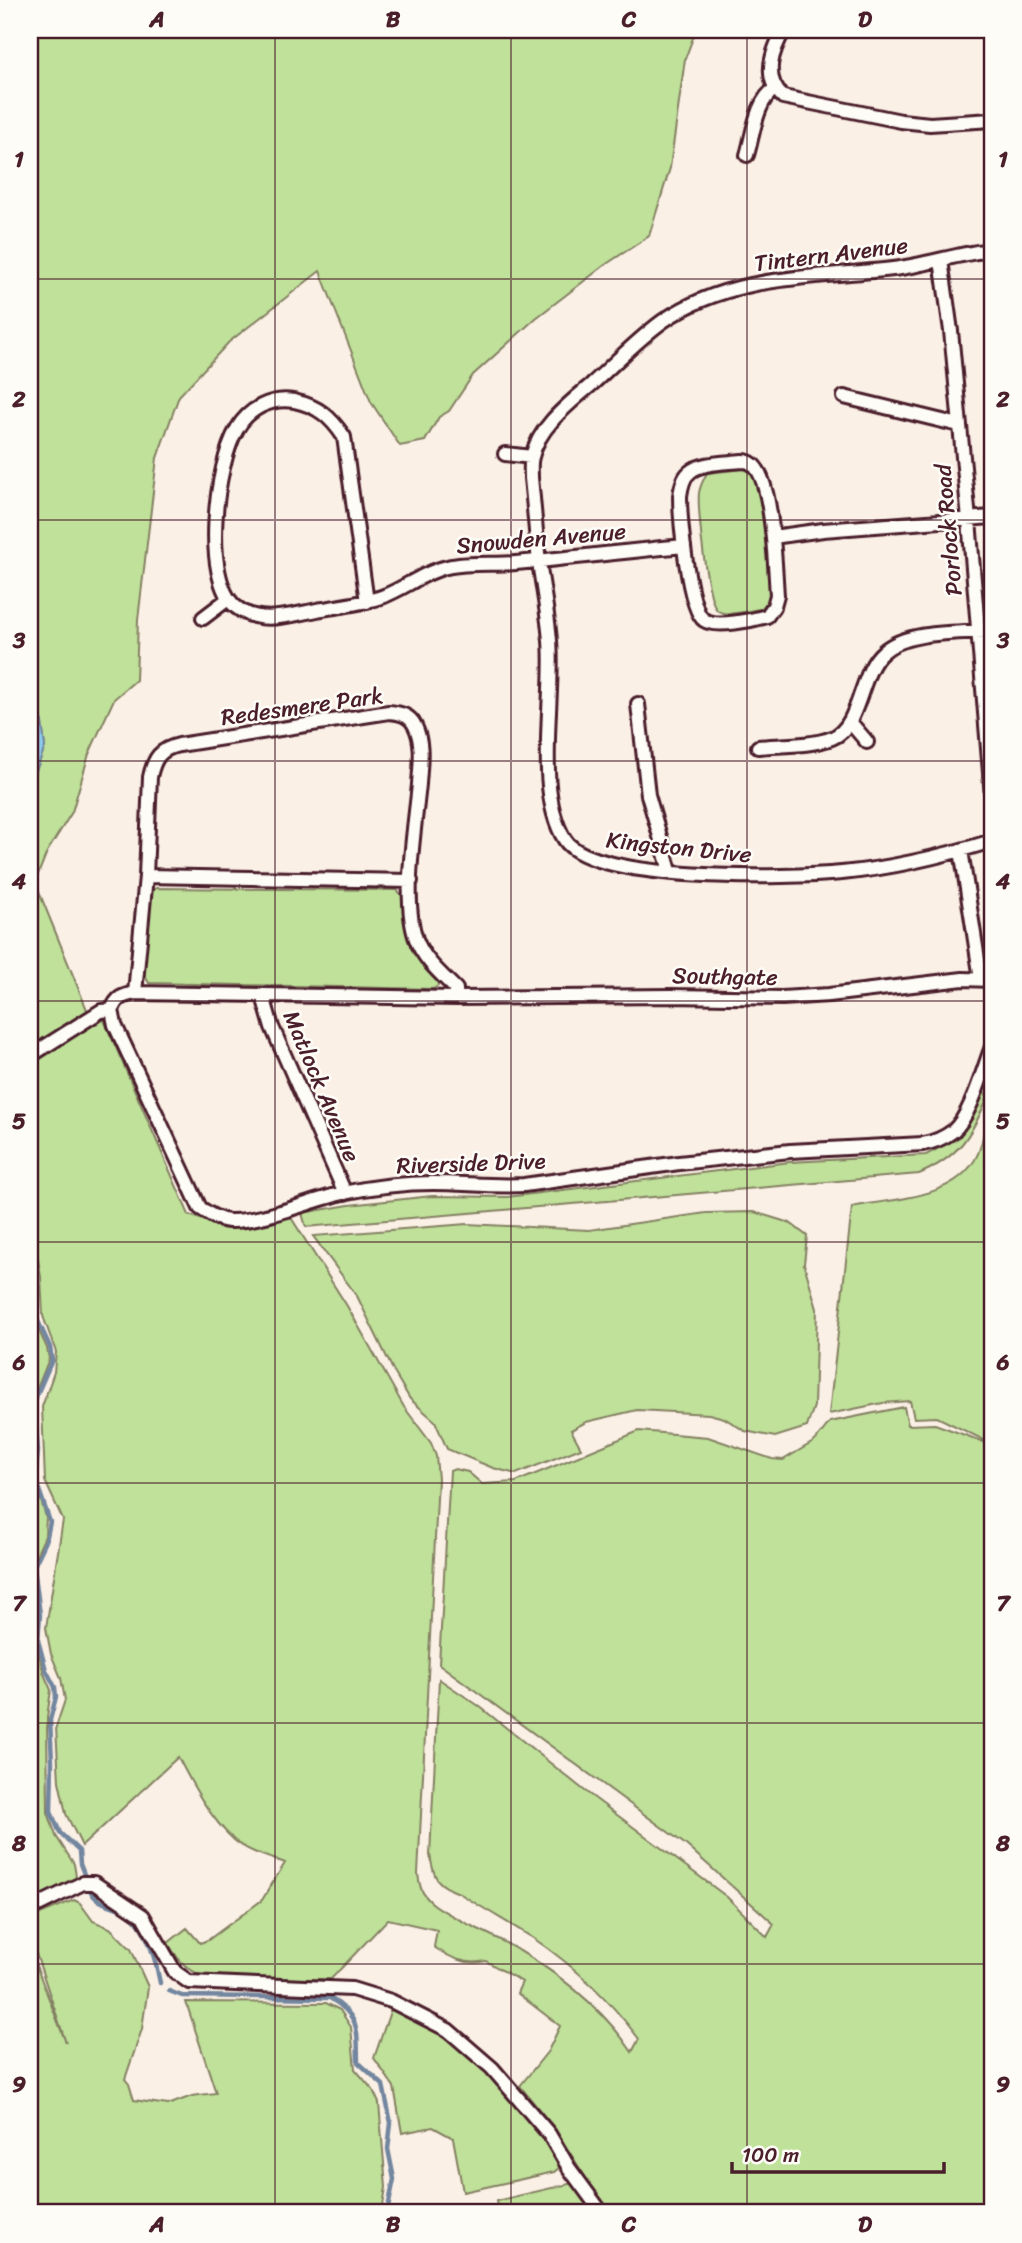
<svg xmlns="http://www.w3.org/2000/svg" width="1022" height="2243" font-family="Sriracha,sans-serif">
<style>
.green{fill:#bfe19a;stroke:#848062;stroke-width:2}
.water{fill:#8dcbed;stroke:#72869f;stroke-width:2}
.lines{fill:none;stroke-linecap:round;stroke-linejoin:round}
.shore{stroke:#656479;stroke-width:2}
.stream{stroke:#72869f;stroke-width:4.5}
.minor-casing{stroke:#4a1f2b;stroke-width:18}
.minor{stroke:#fdfcf7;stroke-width:12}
.grid{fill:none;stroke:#4a1f2b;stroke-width:2;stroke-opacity:0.55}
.labels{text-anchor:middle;stroke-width:5;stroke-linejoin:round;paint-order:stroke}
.street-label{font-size:23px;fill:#4a1f2b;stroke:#fdfcf7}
.neatline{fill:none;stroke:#4a1f2b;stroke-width:2.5}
.grid-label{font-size:23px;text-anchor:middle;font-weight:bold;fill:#4a1f2b}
</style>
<rect width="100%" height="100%" fill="#fbf0e6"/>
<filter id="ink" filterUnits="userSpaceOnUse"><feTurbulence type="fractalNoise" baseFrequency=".0143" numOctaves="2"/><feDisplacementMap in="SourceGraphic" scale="14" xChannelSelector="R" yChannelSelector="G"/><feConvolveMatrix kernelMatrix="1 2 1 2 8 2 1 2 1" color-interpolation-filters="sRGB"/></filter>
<g filter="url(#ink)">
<path class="green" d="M30 30H696L685 59 670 168 649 236 605 265 536 318 473 375 449 411 439 417 425 441 400 446 371 402 320 271 229 342 179 396 157 458 138 620 136 680 114 699 89 754 72 812 47 852 35 882 88 1012 30 1049V786L45 747 38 691 30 674Z
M754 468 762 483 773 594 761 609C750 610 728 617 718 611 707 603 697 509 699 493 700 486 703 480 707 473Z
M156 888 397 890 404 898 415 950 437 981 438 986 433 989 149 983 142 971 149 893Z
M104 1020 189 1215 228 1229 258 1225 290 1216 347 1306 404 1407 431 1443 436 1456 438 1479 418 1874C420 1887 421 1893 431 1902 447 1916 482 1930 502 1941 551 1967 601 2005 632 2052L639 2039C610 2000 573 1965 533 1938 509 1923 484 1909 459 1893 436 1884 434 1879 430 1855L439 1679 479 1706 585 1791 727 1897 767 1937 774 1924 686 1845 439 1664 450 1471 455 1469 468 1472 482 1484 516 1482 639 1431 708 1437 772 1459 783 1460 815 1441 830 1422 904 1407 908 1425 935 1424 992 1445V2213H608L555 2129 520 2086 548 2051 560 2026 517 1993 522 1982 486 1961C467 1966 450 1958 434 1947L437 1930 388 1919 331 1979H213C191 1974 179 1963 168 1943L187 1928 200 1943 208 1940 262 1900 285 1863C268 1857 248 1852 234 1840 210 1818 193 1786 178 1757L82 1846 66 1814 59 1781 56 1727 65 1700 61 1678 51 1654 46 1628 63 1520 45 1481 42 1407 54 1372 56 1352 43 1316 41 1277 30 1212V1066L93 1024Z
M992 1089V1444L937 1417 914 1418 910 1401 883 1403 829 1414 852 1207C895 1198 964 1199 980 1148 986 1129 988 1108 992 1089Z
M983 1091 988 1097C971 1136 959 1157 919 1174L306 1227 302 1213 349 1205 432 1196 507 1197 790 1162 926 1155 960 1137Z
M754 1212 790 1223 807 1236 804 1264 817 1309 814 1406 807 1427 775 1437 745 1431 724 1418 709 1414 637 1410 586 1422 571 1430 581 1448 516 1474 493 1468 447 1449 435 1421 410 1399 395 1374 357 1296 313 1236 467 1224 589 1230 706 1213Z
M30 1261 34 1289V1320L47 1348 49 1359 32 1401 35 1456 32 1472 46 1517 45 1536 31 1567 36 1614 35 1640 44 1674 51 1690 47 1717 48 1812 56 1836 74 1864 77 1882 30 1903Z
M74 1900 80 1903 93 1921 110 1928 131 1949 148 1987 142 2029 125 2079 129 2084 134 2100 168 2105 192 2096 216 2093 186 2002 326 2003 340 2010 351 2027 355 2069 373 2090 379 2103 386 2187 382 2212 39 2213 30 2191V1950L66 2043 30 1936V1918Z
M392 2006 452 2038 499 2082 544 2135 559 2158V2168L554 2172 463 2192 453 2138 433 2127 402 2133 394 2087 374 2058Z
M573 2183 596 2213H498L496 2201Z"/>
<path class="water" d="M30 674 38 691 45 747 30 786Z"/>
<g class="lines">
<path class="shore" d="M30 690 37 746 30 767"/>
<path class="stream" d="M30 1241 37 1289V1319L50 1347 52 1360 34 1401 38 1451 35 1478 50 1522 46 1541 34 1566 40 1615 38 1640 46 1670 55 1687 56 1697 50 1720 52 1762 51 1812 60 1833 79 1851 80 1864 86 1879
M89 1887C95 1906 114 1904 128 1913 147 1926 156 1962 160 1983
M169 1991 182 1996 330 1998C361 2017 357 2030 358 2062L383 2085 391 2123 388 2149 394 2179 387 2213"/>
<g class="minor-casing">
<path id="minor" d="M784 30C772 51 762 78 783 97L901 121 930 124 992 120
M747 155C753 136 756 100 775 89
M992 250C959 253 927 265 893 269 815 278 731 274 663 321 638 339 615 363 592 384 570 403 538 427 532 457 530 463 531 471 531 478 534 506 536 534 539 562 543 589 548 615 550 641 555 697 534 792 565 840 593 883 792 878 842 873 894 868 943 856 992 841
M941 260 951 331 969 520 992 797
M844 397 959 425
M505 454 532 457
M742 461C745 461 750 462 752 464 773 478 775 570 777 595L774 606 767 616C753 620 716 628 704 620 688 610 680 517 680 496 681 488 683 477 690 472 701 462 727 463 742 461Z
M773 537 823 530 992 517
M367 602 344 437C331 417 318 406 294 401 271 397 248 409 237 429 216 464 201 578 236 607 259 626 291 615 317 610 339 606 363 604 384 596 405 588 424 572 447 567 469 562 493 565 516 563 572 558 628 551 684 546
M203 618 228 599
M638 704 648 795 670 871
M850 722 867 742
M758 747C779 745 812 746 832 738 861 727 859 672 883 652 907 630 961 633 992 631
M961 850 981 979
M146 876 411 881
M135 993 146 876 150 777C154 758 160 749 179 745L389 712C400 713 410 715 415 726 424 744 420 766 419 784 415 827 402 900 416 939 423 959 442 975 456 989V998
M265 995V1003L272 1027 345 1193
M112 1010 115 1025 200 1208C209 1214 218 1220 229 1221 262 1222 310 1201 343 1193 372 1187 404 1183 433 1183 464 1183 494 1187 524 1185L679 1163 790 1151 923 1144C934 1142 944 1138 953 1131 971 1116 983 1069 992 1047
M112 1010C117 997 122 996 135 993L456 998 672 996 782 998 829 995 963 979 992 980
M30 1056 101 1011 112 1010
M30 1909 83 1883H94L143 1916 175 1972 189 1982 352 1989 391 2001 448 2030 492 2068 549 2134 569 2168 602 2213"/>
</g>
<use href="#minor" class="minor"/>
</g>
</g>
<path class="grid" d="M275 30V2213M511 30V2213M747 30V2213M30 279H992M30 520H992M30 761H992M30 1001H992M30 1242H992M30 1483H992M30 1723H992M30 1964H992"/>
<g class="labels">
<g class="street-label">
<text transform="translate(831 254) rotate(-7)" y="8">Tintern Avenue</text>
<text transform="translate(948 530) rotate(-95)" y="8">Porlock Road</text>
<text transform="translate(541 538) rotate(-5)" y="8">Snowden Avenue</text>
<text transform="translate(302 706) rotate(-8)" y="8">Redesmere Park</text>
<text transform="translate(679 847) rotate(6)" y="8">Kingston Drive</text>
<text transform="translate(725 976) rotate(1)" y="8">Southgate</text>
<text transform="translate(322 1086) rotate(67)" y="8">Matlock Avenue</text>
<text transform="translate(471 1163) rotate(-2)" y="8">Riverside Drive</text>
</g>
</g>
<rect width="1022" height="2243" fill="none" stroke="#fdfcf7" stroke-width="77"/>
<path d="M732 2162v10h212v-10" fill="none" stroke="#4a1f2b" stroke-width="3.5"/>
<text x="742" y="2162" font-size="21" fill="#4a1f2b" stroke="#fdfcf7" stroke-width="5" paint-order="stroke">100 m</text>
<rect x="38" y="38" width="946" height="2166" class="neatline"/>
<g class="grid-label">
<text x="157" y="27">A</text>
<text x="393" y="27">B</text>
<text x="629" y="27">C</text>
<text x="865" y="27">D</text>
<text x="19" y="167">1</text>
<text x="1003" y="167">1</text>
<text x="19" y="407">2</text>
<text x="1003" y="407">2</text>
<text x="19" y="648">3</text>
<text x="1003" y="648">3</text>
<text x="19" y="889">4</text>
<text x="1003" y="889">4</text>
<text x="19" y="1129">5</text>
<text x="1003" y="1129">5</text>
<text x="19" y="1370">6</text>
<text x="1003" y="1370">6</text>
<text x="19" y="1611">7</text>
<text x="1003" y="1611">7</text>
<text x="19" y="1851">8</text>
<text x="1003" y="1851">8</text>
<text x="19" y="2092">9</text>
<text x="1003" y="2092">9</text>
<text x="157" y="2232">A</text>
<text x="393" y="2232">B</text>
<text x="629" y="2232">C</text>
<text x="865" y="2232">D</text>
</g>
</svg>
